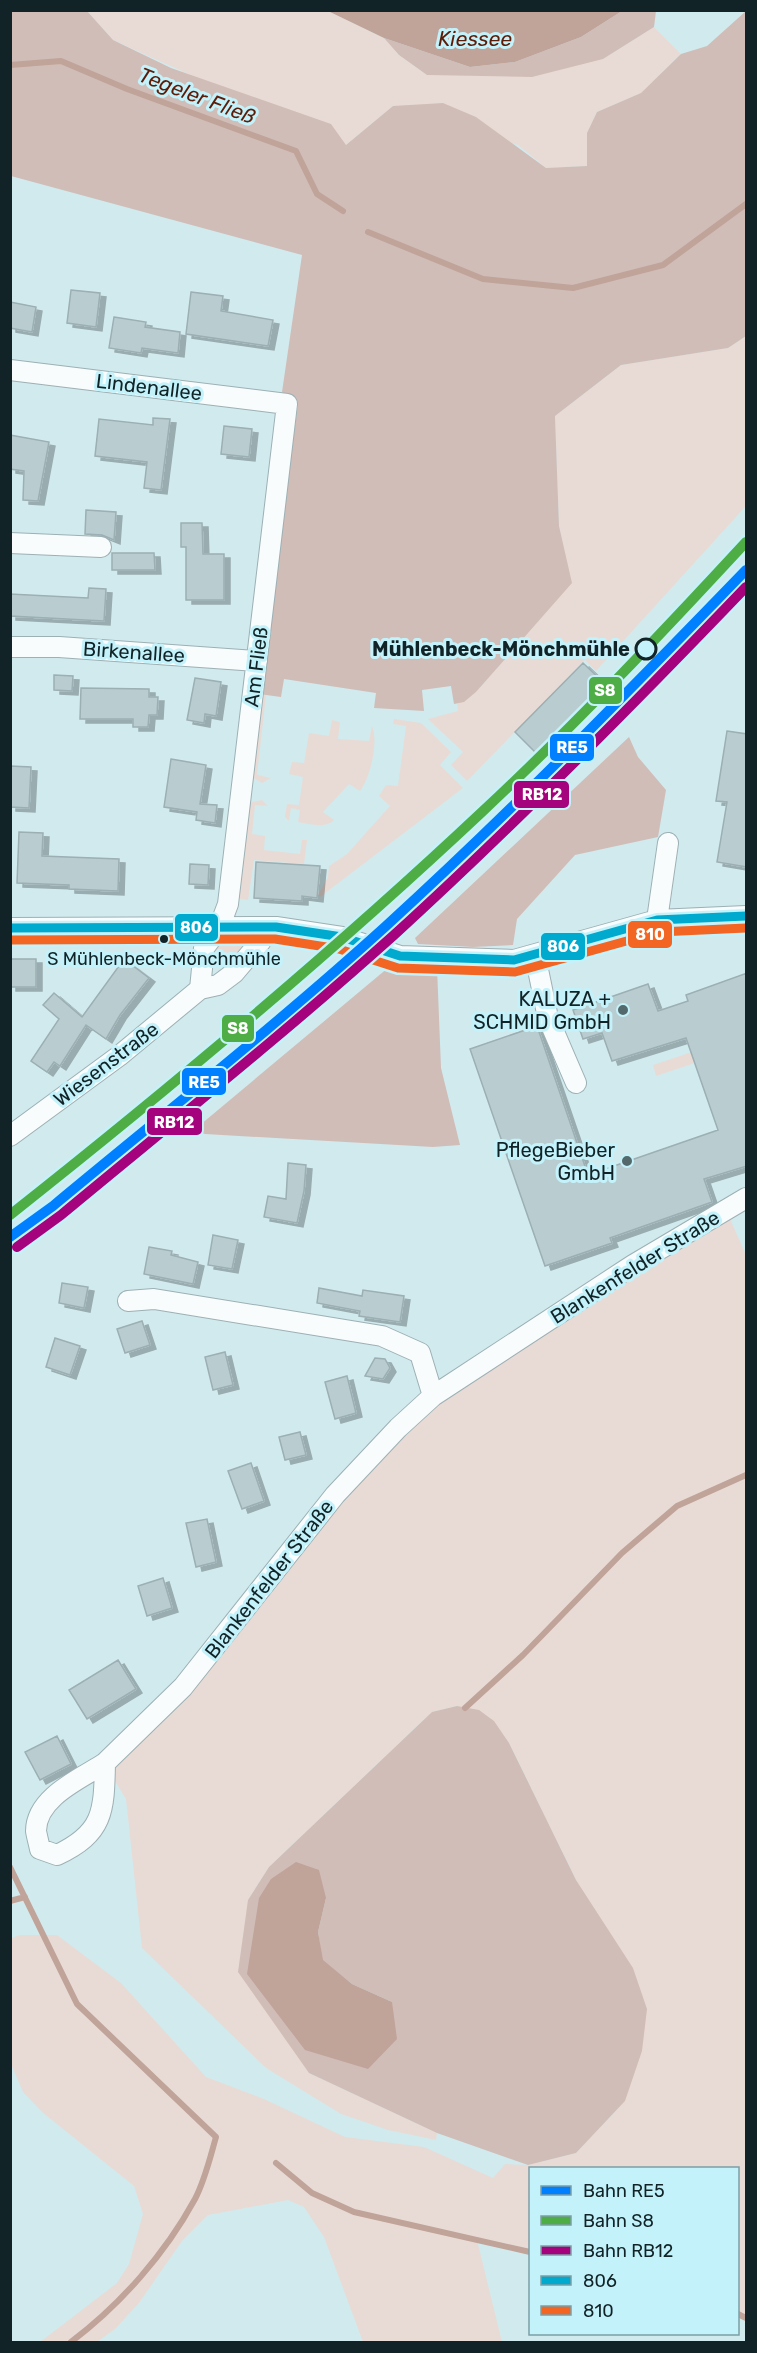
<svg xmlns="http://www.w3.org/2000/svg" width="757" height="2353" font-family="Rubik,sans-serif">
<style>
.green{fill:#e8dbd5}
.forest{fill:#d0bdb7;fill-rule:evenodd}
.water{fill:#c0a399}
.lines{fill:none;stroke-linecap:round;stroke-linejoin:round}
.stream{stroke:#c0a399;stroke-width:6}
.building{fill:#b9cdd0;stroke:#9cafb3;stroke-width:1.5;filter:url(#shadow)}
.minor-casing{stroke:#9db0b4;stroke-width:22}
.minor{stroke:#f8fcfc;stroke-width:20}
.bus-1-casing{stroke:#c4f2fb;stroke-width:14}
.bus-2-casing{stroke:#c4f2fb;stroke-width:14}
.bus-1{stroke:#00a9ce;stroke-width:9}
.bus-2{stroke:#f26522;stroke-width:9}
.rail-1-casing{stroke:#c4f2fb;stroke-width:15}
.rail-2-casing{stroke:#c4f2fb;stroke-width:15}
.rail-3-casing{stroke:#c4f2fb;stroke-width:15}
.rail-1{stroke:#0080ff;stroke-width:10}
.rail-2{stroke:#4fad45;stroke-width:10}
.rail-3{stroke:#a5027d;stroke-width:10}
.stop-dot{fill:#c4f2fb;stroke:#112326;stroke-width:3}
.bus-dot{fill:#112326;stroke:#c4f2fb;stroke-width:2}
.poi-dot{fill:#54696c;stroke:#c4f2fb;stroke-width:2}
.labels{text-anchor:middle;stroke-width:6;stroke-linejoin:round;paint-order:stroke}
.bus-label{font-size:18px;fill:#112326;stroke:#c4f2fb}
.street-label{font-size:20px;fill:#112326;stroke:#c4f2fb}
.stop-label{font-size:20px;font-weight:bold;fill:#112326;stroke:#c4f2fb;text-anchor:end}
.poi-label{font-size:20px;fill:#112326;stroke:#c4f2fb;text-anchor:end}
.water-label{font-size:21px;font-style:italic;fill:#5c1c08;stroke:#c4f2fb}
.line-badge{stroke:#c4f2fb;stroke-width:2}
.badge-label{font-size:16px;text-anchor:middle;font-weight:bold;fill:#fff}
</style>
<defs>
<filter id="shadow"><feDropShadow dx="6" dy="4" stdDeviation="0" flood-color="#0004"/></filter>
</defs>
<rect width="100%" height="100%" fill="#d1eaee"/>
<path class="green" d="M87 11H328L384 38 399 55 427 75 603 59 654 27 681 54 641 93 597 112 587 133V166L546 168 518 145 393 106 346 145 113 40Z
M746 336V506L596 671 585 660 467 781 451 765 463 752 428 719 458 711 457 703 464 701 476 692 571 583 559 526 555 416 621 365 728 348Z
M259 694 266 695 257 775 271 778 262 783 250 776Z
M394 719 421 723 451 752 440 765 463 788 320 897 318 895 328 877 329 866 347 854 390 806 379 796 386 785 398 786 406 726 393 724Z
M332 720 340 722 338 739 369 741 372 726C379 742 370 778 360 791L349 784 323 812 334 820C325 829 310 824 298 822L300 810 291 808 289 821 285 817 287 804 299 805 303 777 289 774 292 762 304 763 309 733 329 736Z
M262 800 268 806 255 805 252 834 265 836 264 850 300 854 302 840H307L304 864 254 860 248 900 236 898 248 803Z
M240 941 244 944 232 960 218 961 215 947 219 942Z
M695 1051 698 1062 656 1076 653 1065Z
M726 1210 746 1255V2318L738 2314V2168H530V2252L477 2240 502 2342H363L324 2237 304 2207 288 2200 208 2215 182 2241 139 2303 115 2329 97 2342H40L117 2283 129 2264 143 2214 134 2186 42 2112 23 2092 11 2064 10 1939 19 1935H57L121 1983 206 2077 264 2099 345 2137 424 2147 493 2178 505 2164 528 2165 576 2153 625 2101 576 1880 509 1743 457 1706 432 1712 269 1867 248 1900 309 2073 437 2133 436 2140 388 2130 341 2114 266 2068 142 1948 126 1799 105 1765 338 1496 440 1397Z"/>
<path class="forest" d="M10 11H87L113 40 171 68 331 124 346 145 393 106 443 103 476 117 546 168 587 166V133L597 112 641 93 681 54 707 46 746 11V336L728 348 621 365 555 416 559 526 572 583 476 692 464 702 454 704 451 686 422 690 424 711 374 708 376 693 284 679 281 697 259 694 298 404 282 392 302 255 11 176Z
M622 11H656L654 27 603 59 532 77 427 75 399 55 384 38 470 67 515 62 581 37Z
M629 737 638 757 666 790 658 837 575 855 517 919 513 945 473 947 418 944 415 938Z
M389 967H437L441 1068 460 1145 433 1147 205 1134 194 1130Z
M457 1706 479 1710 494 1721 509 1743 576 1880 633 1968 647 2009 642 2051 625 2101 576 2153 528 2165 437 2133 309 2073 238 1972 248 1900 269 1867 432 1712ZM326 1898 318 1932 322 1960 352 1984 392 2002 247 1974Z"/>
<path class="water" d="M328 11H622L581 37 515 62 470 67 384 38Z
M296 1862 319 1870 326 1898 318 1932 323 1960 352 1984 392 2002 397 2039 368 2069 305 2050 247 1974 259 1898 271 1879Z"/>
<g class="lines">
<path class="stream" d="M10 65 61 61 127 89 296 151 317 194 343 211
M368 232 483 279 573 288 663 265 746 204
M465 1708 523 1655 622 1553 677 1506 746 1475
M10 1867 77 2004 216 2137C210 2158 205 2180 195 2199 165 2254 121 2304 71 2342
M10 1901 25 1897
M276 2163 312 2193 354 2212 530 2252
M738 2314 746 2318"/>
</g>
<path class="building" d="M71 290 100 293 96 327 67 323Z
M191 292 223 296 221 311 273 320 268 346 186 334Z
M10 302 36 307 32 332 10 328Z
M114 317 146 322 145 327 180 332 178 353 142 348 141 353 109 348Z
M153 418 170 419 161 490 144 488 147 462 95 456 99 419 153 425Z
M224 426 252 429 249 457 221 454Z
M10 435 49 442 38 501 23 500 24 471 10 469Z
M86 510 116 512 114 540 102 535 85 534Z
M181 523H202L203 554H224V600H186V547H181Z
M112 553H154L155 570H112Z
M89 588 106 589 104 621 10 616V594L88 598Z
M583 663 605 684 536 753 515 732Z
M54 675 73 676 72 691 54 690Z
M195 678 221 682 216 716 205 714 204 723 187 720Z
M81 688 149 689V697H158L157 715H149L148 727H133V719H80Z
M727 731 747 734V867L717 862 727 802 716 801Z
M171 759 206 765 200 804 217 805 215 823 196 820 197 812 164 807Z
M10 766 31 767 29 808 10 807Z
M19 832 43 833 42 856 119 859 118 891 69 889V885L17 883Z
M256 862 320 866 317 898 302 896V901L254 898Z
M190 864 209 865 208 885 189 884Z
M10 959H36V987H10Z
M124 959 149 978 120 1015 106 1039 86 1025 60 1066 54 1062 47 1072 31 1061 59 1019 43 1005 54 993 82 1017Z
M747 973V1166L704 1179 712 1202 610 1238 612 1243 545 1266 470 1049 537 1026 588 1175 718 1130 686 1038 612 1061 602 1033 583 1039 573 1010 648 984 658 1011 688 1001 686 995Z
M288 1163 306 1165 304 1191 297 1223 264 1217 268 1196 286 1199Z
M213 1235 238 1240 232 1269 208 1265Z
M149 1247 172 1251 171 1255 198 1262 193 1284 144 1274Z
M62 1283 88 1287 84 1308 59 1303Z
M319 1288 362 1296 363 1290 404 1296 400 1322 359 1316 360 1311 317 1303Z
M142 1321 150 1345 125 1353 117 1329Z
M55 1338 80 1346 70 1375 46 1367Z
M225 1352 233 1385 213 1390 205 1357Z
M375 1358 385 1359 390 1368 383 1379 365 1376Z
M347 1376 356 1413 335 1419 325 1382Z
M300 1432 306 1455 285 1460 279 1437Z
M251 1463 264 1501 242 1509 228 1471Z
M207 1519 216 1562 196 1567 186 1523Z
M163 1578 172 1608 147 1616 138 1586Z
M118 1660 136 1689 87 1719 69 1690Z
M57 1736 71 1764 40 1780 25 1752Z"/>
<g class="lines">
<g class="minor-casing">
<path id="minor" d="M10 370 287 404 228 904 219 928 204 948 200 989
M10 543 101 547
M10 647H59L257 661
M657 920 668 843
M10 928 276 927 342 937 400 956 514 960 657 920 746 916
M535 955 548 1018 576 1083
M10 1136 119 1056 200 989 218 985 234 973 261 941 263 927
M433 1396 633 1265 746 1198
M105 1763C82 1778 36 1797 36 1831 37 1837 39 1844 40 1849L57 1855C104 1833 104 1811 105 1763L183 1687 335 1495 398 1428 433 1396 420 1353 382 1336 154 1299 128 1301"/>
</g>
<use href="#minor" class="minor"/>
<g class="bus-1-casing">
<path id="bus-1" d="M10 928 276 927 342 937 400 956 514 960 657 920 746 916"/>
</g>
<g class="bus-2-casing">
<path id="bus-2" d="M10 940 275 939 339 949 398 968 515 972 659 932 746 928"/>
</g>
<use href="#bus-1" class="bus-1"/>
<use href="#bus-2" class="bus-2"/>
<g class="rail-1-casing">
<path id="rail-1" d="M10 1237 53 1206C165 1113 279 1023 386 926 511 812 629 691 746 570"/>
</g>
<g class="rail-2-casing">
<path id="rail-2" d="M10 1215C173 1086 332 953 483 811 575 725 661 634 746 542"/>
</g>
<g class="rail-3-casing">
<path id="rail-3" d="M17 1247 61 1215C172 1123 286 1032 394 935 516 824 632 706 746 587"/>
</g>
<use href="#rail-1" class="rail-1"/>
<use href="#rail-2" class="rail-2"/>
<use href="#rail-3" class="rail-3"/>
</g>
<circle class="stop-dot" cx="646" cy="649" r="10"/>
<circle class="bus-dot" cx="164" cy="939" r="5"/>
<g class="poi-dot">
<circle cx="623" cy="1010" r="6"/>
<circle cx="627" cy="1161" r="6"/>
</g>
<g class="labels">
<g class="bus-label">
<text x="164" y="965">S Mühlenbeck-Mönchmühle</text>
</g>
<g class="street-label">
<text transform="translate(149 387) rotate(7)" y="7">Lindenallee</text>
<text transform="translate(134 652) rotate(4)" y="7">Birkenallee</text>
<text transform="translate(256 667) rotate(-83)" y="7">Am Fließ</text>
<text transform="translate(106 1064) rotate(-37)" y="7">Wiesenstraße</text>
<text transform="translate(635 1267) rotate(-32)" y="7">Blankenfelder Straße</text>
<text transform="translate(269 1579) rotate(-52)" y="7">Blankenfelder Straße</text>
</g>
<g class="stop-label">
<text x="630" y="656">Mühlenbeck-Mönchmühle</text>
</g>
<g class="poi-label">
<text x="611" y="1006">KALUZA +<tspan x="611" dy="23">SCHMID GmbH</tspan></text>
<text x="615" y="1157">PflegeBieber<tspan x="615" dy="23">GmbH</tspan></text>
</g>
<g class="water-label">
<text x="475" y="46">Kiessee</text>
<text transform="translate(197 96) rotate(21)" y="7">Tegeler Fließ</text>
</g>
</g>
<g class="line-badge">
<rect x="588" y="676" width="35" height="29" rx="6" fill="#4fad45"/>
<rect x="549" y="733" width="46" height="29" rx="6" fill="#0080ff"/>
<rect x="513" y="780" width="57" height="29" rx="6" fill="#a5027d"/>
<rect x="174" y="913" width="45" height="29" rx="6" fill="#00a9ce"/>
<rect x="627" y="920" width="46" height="29" rx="6" fill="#f26522"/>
<rect x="540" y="932" width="46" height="29" rx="6" fill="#00a9ce"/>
<rect x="221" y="1014" width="34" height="29" rx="6" fill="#4fad45"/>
<rect x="181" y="1067" width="46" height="29" rx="6" fill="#0080ff"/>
<rect x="146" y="1107" width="57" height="29" rx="6" fill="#a5027d"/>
</g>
<g class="badge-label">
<text x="605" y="696">S8</text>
<text x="572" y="753">RE5</text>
<text x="542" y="800">RB12</text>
<text x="196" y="933">806</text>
<text x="650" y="940">810</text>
<text x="563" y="952">806</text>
<text x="238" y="1034">S8</text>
<text x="204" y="1088">RE5</text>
<text x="174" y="1128">RB12</text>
</g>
<rect width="757" height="2353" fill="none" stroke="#112326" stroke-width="24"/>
<rect x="529" y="2167" width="210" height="168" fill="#c4f2fb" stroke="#7c9fa6" stroke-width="1.5"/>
<rect x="541" y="2186" width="30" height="9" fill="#0080ff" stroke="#7c9fa6" stroke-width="1.5"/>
<text x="583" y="2197" font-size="18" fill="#112326">Bahn RE5</text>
<rect x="541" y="2216" width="30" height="9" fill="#4fad45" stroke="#7c9fa6" stroke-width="1.5"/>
<text x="583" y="2227" font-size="18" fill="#112326">Bahn S8</text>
<rect x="541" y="2246" width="30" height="9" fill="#a5027d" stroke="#7c9fa6" stroke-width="1.5"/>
<text x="583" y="2257" font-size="18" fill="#112326">Bahn RB12</text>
<rect x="541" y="2276" width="30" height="9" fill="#00a9ce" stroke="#7c9fa6" stroke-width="1.5"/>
<text x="583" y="2287" font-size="18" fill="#112326">806</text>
<rect x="541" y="2306" width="30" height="9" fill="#f26522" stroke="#7c9fa6" stroke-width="1.5"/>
<text x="583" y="2317" font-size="18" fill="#112326">810</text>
</svg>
